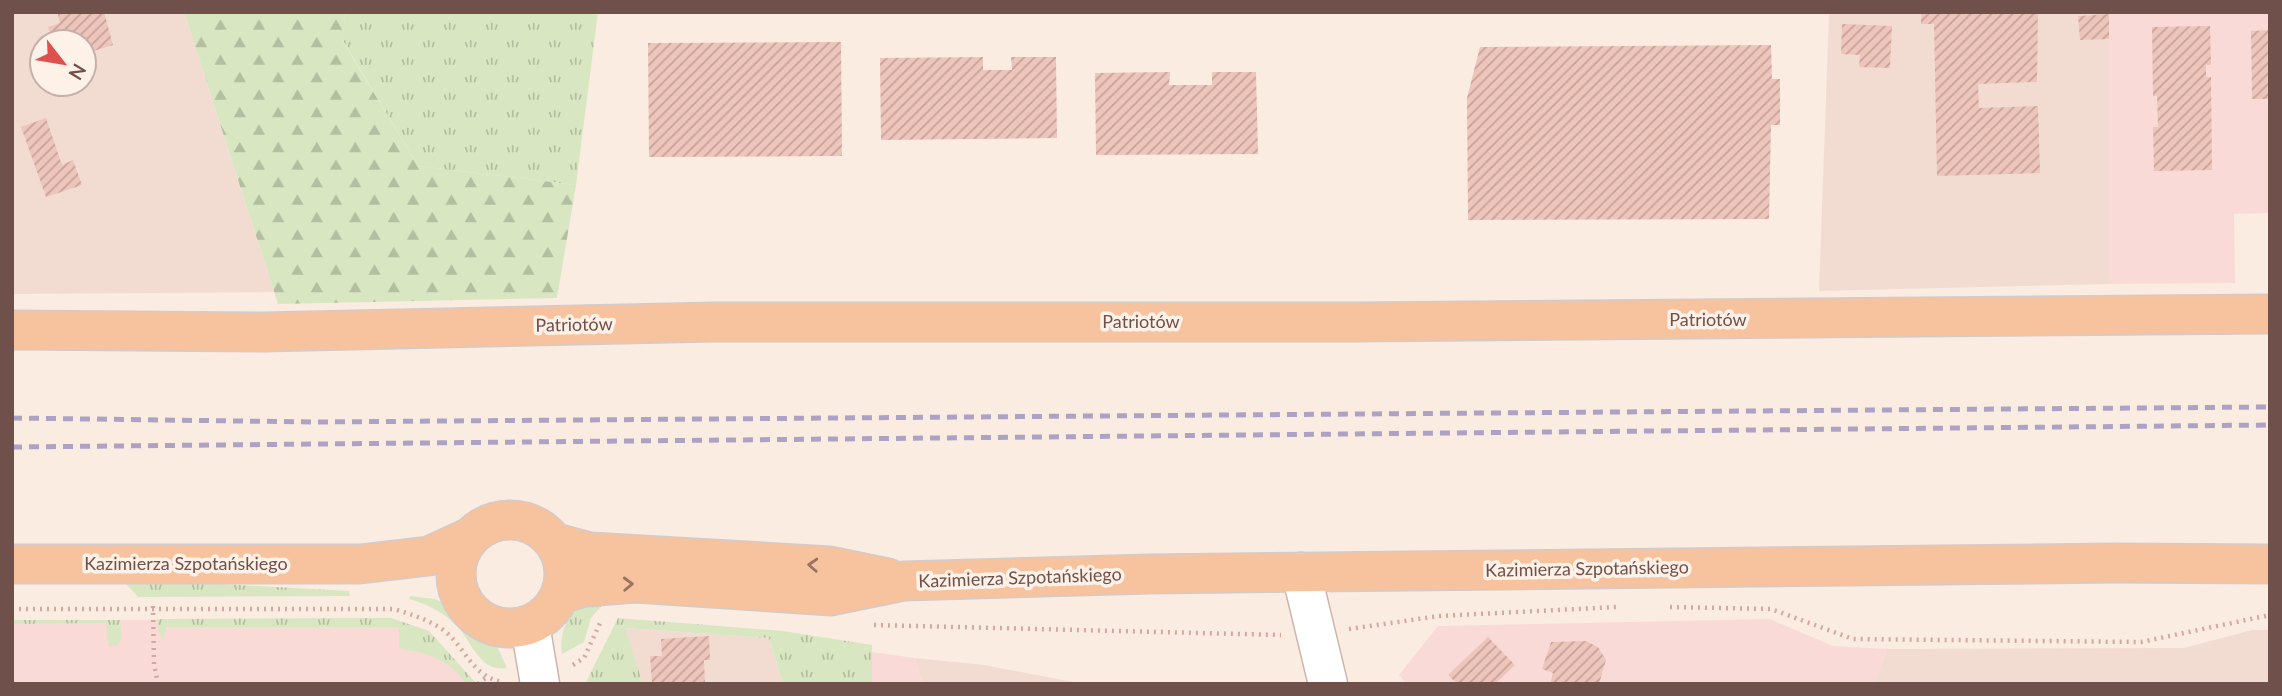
<svg xmlns="http://www.w3.org/2000/svg" width="2282" height="696" font-family="Lato,sans-serif">
<style>
.residential{fill:#f2dcd1;fill-rule:evenodd}
.commercial{fill:#fadad6}
.grass{fill:url(#grass-tufts)}
.forest{fill:url(#forest-firs)}
.garden{fill:#d8e7c2}
.building{fill:url(#building-hatch)}
.lines{fill:none;stroke-linecap:round;stroke-linejoin:round}
.minor-casing{stroke:#cdb4ac;stroke-width:41}
.major-casing{stroke:#d4cac9;stroke-width:41}
.path{stroke:#d3a89f;stroke-width:4.5;stroke-dasharray:2 5;stroke-linecap:butt}
.minor{stroke:#fff;stroke-width:38}
.major{stroke:#f6c39e;stroke-width:38}
.rail{stroke:#ada2c3;stroke-width:5;stroke-dasharray:10 7;stroke-linecap:butt}
.oneway{stroke:#987263}
.labels{text-anchor:middle;stroke-width:7;stroke-linejoin:round;paint-order:stroke}
.street-label{font-size:18px;fill:#70504a;stroke:#fef1e8}
</style>
<defs>
<pattern id="grass-tufts" width="24" height="20" patternUnits="userSpaceOnUse" patternTransform="scale(1.75)"><rect width="24" height="20" fill="#d8e7c2"/><path d="M3 7l-1-3M5 7V3M7 7l1-3M15 17l-1-3M17 17v-4M19 17l1-3" fill="none" stroke="#b4bea0"/></pattern>
<pattern id="forest-firs" width="22" height="20" patternUnits="userSpaceOnUse" patternTransform="scale(1.75)"><rect width="22" height="20" fill="#d8e7c2"/><path d="M5 1l3.5 6h-7zM16 11l3.5 6h-7z" fill="#b4bea0"/></pattern>
<pattern id="building-hatch" width="6" height="6" patternUnits="userSpaceOnUse" patternTransform="scale(1.75)"><rect width="6" height="6" fill="#eec5bb"/><path d="M-1 1l2-2M0 6l6-6M5 7l2-2" fill="none" stroke="#c5a29a"/></pattern>
</defs>
<rect width="100%" height="100%" fill="#fbece2"/>
<path class="residential" d="M12 12H184L274 292 12 294ZM42 42H84V84H42Z
M1829 12H2109V284L1819 291Z
M624 628 769 638 783 684H643Z
M2252 630H2270V684H1874L1887 649 2184 648Z
M915 658 984 665 1084 684H922Z"/>
<path class="commercial" d="M2109 12H2270V213L2234 214 2235 283 2109 284Z
M391 618 429 631 476 684H12V621Z
M1770 619 1833 646 1887 649 1874 684H1407L1399 675 1438 626Z
M871 652 915 658 922 684H832Z"/>
<path class="grass" d="M346 12H598L576 185 418 166 342 39Z
M128 579 349 591 350 596 138 597 126 584Z
M585 601 605 602 591 618 584 642 562 654C559 631 567 615 585 601Z
M391 618 429 631 475 682 466 684C451 660 426 652 399 649V627H166L164 640 159 634 157 619Z
M618 618 783 631 872 645V684H783L769 638 625 628 643 684H585Z
M12 620H120L122 638 117 645 109 647 106 623 12 624Z"/>
<path class="forest" d="M184 12H346L342 40 418 166 576 185 557 298 278 304Z"/>
<path class="garden" d="M410 596 435 599 447 605 471 628 497 646 507 668C481 673 472 643 458 627 444 613 428 604 409 599Z"/>
<path class="building" d="M57 12H104L113 45 84 54V42H53L48 27 60 23Z
M1921 12H2038L2037 82 1978 84 1979 108 2038 106 2040 173 1937 176 1934 24H1921Z
M2109 14V39L2080 40 2078 16Z
M1842 24 1892 26 1890 68 1859 67 1860 55 1841 54Z
M2210 26 2211 65H2206V77H2211L2212 170 2154 171 2153 127H2158L2157 96H2153L2152 27Z
M2270 30V99H2252L2251 31Z
M841 42 842 156 649 157 648 43Z
M1771 45 1772 79H1780V125H1771L1769 219 1468 220 1467 98 1480 47Z
M983 57V70H1012L1011 57H1056L1057 138 881 140 880 58Z
M1170 72 1169 85H1212V72H1256L1258 154 1096 155 1095 73Z
M46 118 62 165 73 160 82 185 46 197 21 127Z
M709 636 710 660H704L705 684H652L650 656H662L661 639Z
M1488 637 1515 665 1495 684H1457L1448 675Z
M1586 641 1598 647 1606 660 1599 684H1550L1553 673 1542 669 1551 642Z"/>
<g class="lines">
<g class="minor-casing">
<path id="minor" d="M1301 572 1328 684
M530 625 540 684"/>
</g>
<g class="major-casing">
<path id="major" d="M12 330 264 332 715 322H1359L2270 314
M456 574a54 54 0 1 1 108 0a54 54 0 1 1-108 0Z
M556 543 590 552 830 566 888 578
M12 564H360L429 556 468 538
M561 594 584 587 635 583 831 596 904 581 1149 574 2115 563 2270 564"/>
</g>
<path class="path" d="M153 606 154 664 158 684
M1670 607 1771 609 1853 639 2141 642 2270 615
M12 609H394C413 615 430 620 446 632 466 649 473 678 504 682
M874 625 1281 635
M1349 629 1439 616 1616 607
M573 665 584 658 601 621
M478 684 488 676"/>
<use href="#minor" class="minor"/>
<use href="#major" class="major"/>
<path class="rail" d="M12 418 315 422 2270 407
M12 447 2270 425"/>
</g>
<defs><path id="oneway-chevron" d="M-2-3.5L2.5 0L-2 3.5" fill="none" stroke-width="1.6" stroke-linecap="round" stroke-linejoin="round" transform="scale(1.75)"/></defs>
<g class="oneway">
<use href="#oneway-chevron" transform="translate(813 565) rotate(-177)"/>
<use href="#oneway-chevron" transform="translate(628 584) rotate(-2)"/>
</g>
<g class="labels">
<g class="street-label">
<text x="1708" y="326">Patriotów</text>
<text x="1141" y="328">Patriotów</text>
<text transform="translate(574 325) rotate(-1)" y="6">Patriotów</text>
<text x="186" y="570">Kazimierza Szpotańskiego</text>
<text transform="translate(1587 569) rotate(-1)" y="6">Kazimierza Szpotańskiego</text>
<text transform="translate(1020 578) rotate(-2)" y="6">Kazimierza Szpotańskiego</text>
</g>
</g>
<rect width="2282" height="696" fill="none" stroke="#70504a" stroke-width="28"/>
<g transform="translate(63 63) rotate(121)"><circle r="33" fill="#fef1e8" stroke="#c5b1a9" stroke-width="2"/>
<path d="M0-5L12 26L0 18L-12 26Z" fill="#de504d"/>
<text y="-10" font-size="19" font-weight="bold" text-anchor="middle" fill="#70504a">N</text>
</g>
</svg>
